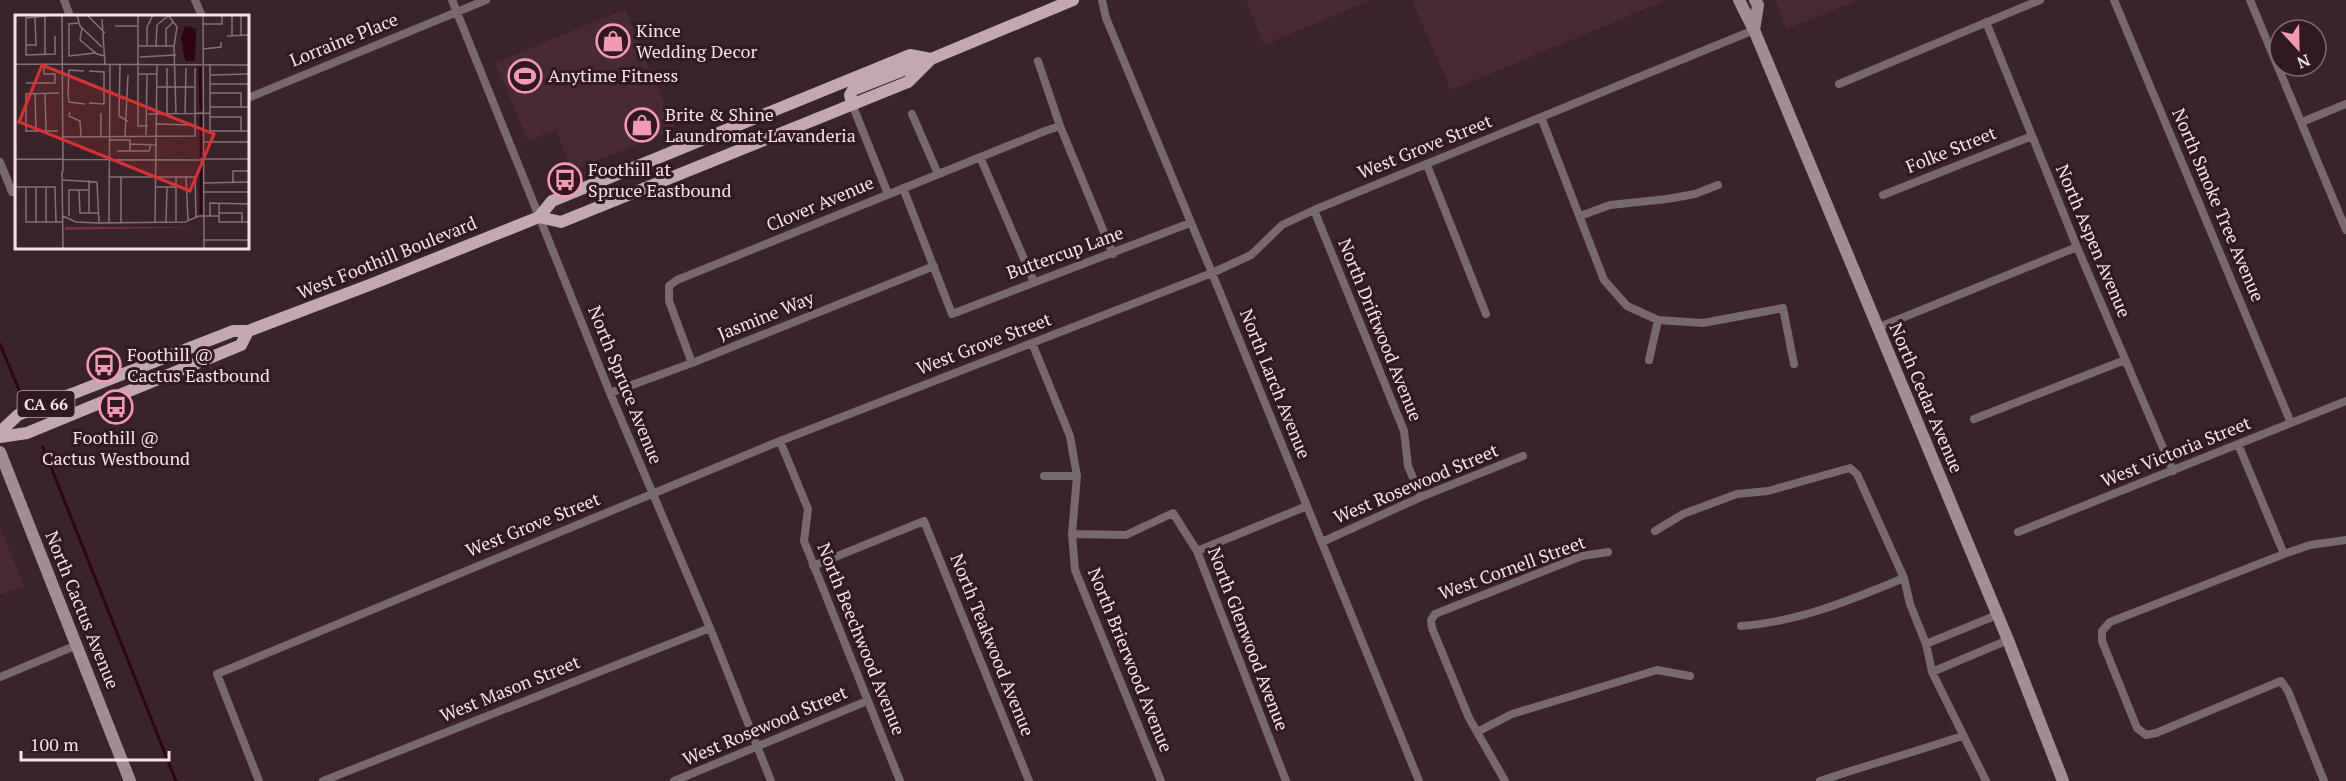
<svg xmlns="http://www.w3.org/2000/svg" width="2346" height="781" font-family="'PT Serif',serif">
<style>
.built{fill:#482a33}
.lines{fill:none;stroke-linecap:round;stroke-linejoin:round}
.stream{stroke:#2e0414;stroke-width:3}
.minor{stroke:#776a6d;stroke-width:8}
.secondary{stroke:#a18e92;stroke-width:12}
.primary{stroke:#c2a9af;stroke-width:12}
.labels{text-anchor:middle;stroke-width:6;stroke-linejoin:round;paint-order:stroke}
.shield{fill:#301a20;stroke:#b9a7ac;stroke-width:1.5}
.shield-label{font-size:16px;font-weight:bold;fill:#f4e4e8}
.poi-label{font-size:18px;fill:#f4e4e8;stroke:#301a20;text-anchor:start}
.street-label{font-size:18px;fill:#f4e4e8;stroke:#301a20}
.inset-river{fill:none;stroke:#2e0414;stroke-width:3}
.inset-road{fill:none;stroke:#847176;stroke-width:1.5}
.view{fill:#d83132;fill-opacity:0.15;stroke:#d83132;stroke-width:3}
.inset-edge{fill:none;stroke:#f4e4e8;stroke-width:3}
</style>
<rect width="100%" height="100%" fill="#3a242a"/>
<path class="built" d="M1246 0H1371L1264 45Z
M1412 0H1667L1451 90Z
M1775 0H1859L1787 29Z
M625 9 674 127 670 131 572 171 556 130 528 141 495 63Z
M0 527 24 586 0 595Z"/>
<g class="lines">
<path class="stream" d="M0 344 21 395
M43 447 176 781"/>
<path class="minor" d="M64 0 70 16
M195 0 202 16
M452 0 610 393 710 628 771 781
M1102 0 1106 18 1212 273 1419 781
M2114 0 2291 423
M2250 0 2346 230
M1986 22 2077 247 2173 471
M1038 61 1060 126 1113 254
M1839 84 2040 0
M248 98 486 0
M852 104 888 194
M912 114 938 174
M1541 117 1604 280 1627 306 1658 320 1703 323 1783 308 1794 364
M2302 122 2346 104
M980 157 1034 282
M0 162 12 192 16 190
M1427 165 1486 314
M903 188 952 314 1190 223
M1883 195 2032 136
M1314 210 1404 431 1408 466 1421 497
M1580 216 1610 205 1667 199 1695 194 1718 185
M1877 328 2077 247
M1032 343 1070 436 1077 476 1072 534 1075 570 1161 781
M1649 360 1658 320
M692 363 669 301V286L677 280 1045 131 1060 126
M610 393 692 363 934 266
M1974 419 2125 360
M780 441 808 509 804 541 900 781
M2238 444 2284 554
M1044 476H1077
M1655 531 1683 514 1737 494 1768 491 1850 468 1857 474 1904 578 1910 604 1926 644 1932 672 1986 781
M2018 532 2346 401
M1072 534 1126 535 1173 513 1197 551 1286 781
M1322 542 1421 497 1523 456
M1197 551 1307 506
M813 566 924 521 1029 781
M1741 626C1798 622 1851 600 1904 578
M1926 644 1997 615
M1932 672 2008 640
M0 677 77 645
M1477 732 1512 714 1657 670 1690 676
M259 781 217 674 780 441 1212 273 1251 255 1282 225 1314 210 1754 30
M323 781 710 628
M674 781 867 701
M1505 781 1469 718 1432 628 1431 620 1435 614 1582 556 1608 552
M1820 781C1867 765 1915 752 1962 736
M2324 781 2288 691 2281 681 2156 733 2146 735 2137 728 2102 641V631L2110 622 2284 554 2310 545 2346 540"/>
<path class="secondary" d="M1739 0 1754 30 2008 640 2063 781
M1754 30 1758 5 1755 0
M0 452 130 781"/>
<path class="primary" d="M852 104 850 95 853 90 924 62
M539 217 561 222 908 82 931 59 1073 0
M0 432 18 415 233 331H248L372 284 539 217 552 201 910 55 931 59
M0 437 27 433 241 345 248 331"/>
</g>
<defs>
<g id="shop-ring" transform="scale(1.725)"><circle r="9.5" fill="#301a20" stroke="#f19ab2" stroke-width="1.5"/><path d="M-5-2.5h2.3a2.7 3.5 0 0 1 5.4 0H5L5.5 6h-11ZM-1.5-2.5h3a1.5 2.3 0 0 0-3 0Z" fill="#f19ab2"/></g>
<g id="stadium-ring" transform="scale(1.725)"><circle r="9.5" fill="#301a20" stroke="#f19ab2" stroke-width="1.5"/><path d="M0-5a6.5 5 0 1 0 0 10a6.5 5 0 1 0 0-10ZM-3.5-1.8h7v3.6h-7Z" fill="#f19ab2"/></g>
<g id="bus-ring" transform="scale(1.725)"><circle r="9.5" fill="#301a20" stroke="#f19ab2" stroke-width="1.5"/><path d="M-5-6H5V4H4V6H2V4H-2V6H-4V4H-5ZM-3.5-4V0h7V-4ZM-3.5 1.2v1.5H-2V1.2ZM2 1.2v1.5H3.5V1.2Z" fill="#f19ab2"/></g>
</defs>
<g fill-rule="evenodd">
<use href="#shop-ring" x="613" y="41"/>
<use href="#stadium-ring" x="525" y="76"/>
<use href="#shop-ring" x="642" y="125"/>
<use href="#bus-ring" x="565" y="180"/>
<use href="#bus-ring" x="104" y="365"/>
<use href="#bus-ring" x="116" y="407"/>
</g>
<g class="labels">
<rect class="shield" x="17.5" y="391" width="57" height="26" rx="4.5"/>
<g class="shield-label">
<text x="46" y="410">CA 66</text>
</g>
<g class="poi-label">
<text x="636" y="37">Kince<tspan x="636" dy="21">Wedding Decor</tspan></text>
<text x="548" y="82">Anytime Fitness</text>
<text x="665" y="121">Brite &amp; Shine<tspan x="665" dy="21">Laundromat Lavanderia</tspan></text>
<text x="588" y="176">Foothill at<tspan x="588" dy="21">Spruce Eastbound</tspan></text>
<text x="127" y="361">Foothill @<tspan x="127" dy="21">Cactus Eastbound</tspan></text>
<text x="116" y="444" text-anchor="middle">Foothill @<tspan x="116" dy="21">Cactus Westbound</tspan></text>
</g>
<g class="street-label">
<text transform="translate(344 40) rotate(-22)" y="6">Lorraine Place</text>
<text transform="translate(1425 147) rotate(-22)" y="6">West Grove Street</text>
<text transform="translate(1951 150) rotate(-22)" y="6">Folke Street</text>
<text transform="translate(820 204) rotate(-23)" y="6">Clover Avenue</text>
<text transform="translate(2218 205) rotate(67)" y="6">North Smoke Tree Avenue</text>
<text transform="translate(2093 241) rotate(67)" y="6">North Aspen Avenue</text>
<text transform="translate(1065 253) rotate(-20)" y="6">Buttercup Lane</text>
<text transform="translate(387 258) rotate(-22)" y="6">West Foothill Boulevard</text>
<text transform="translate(766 316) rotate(-22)" y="6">Jasmine Way</text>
<text transform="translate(1380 330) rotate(68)" y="6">North Driftwood Avenue</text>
<text transform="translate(984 344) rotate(-21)" y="6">West Grove Street</text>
<text transform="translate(1275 384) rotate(68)" y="6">North Larch Avenue</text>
<text transform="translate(625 385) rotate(68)" y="6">North Spruce Avenue</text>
<text transform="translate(1926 398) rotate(67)" y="6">North Cedar Avenue</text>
<text transform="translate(2176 452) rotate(-22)" y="6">West Victoria Street</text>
<text transform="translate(1416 484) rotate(-23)" y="6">West Rosewood Street</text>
<text transform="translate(533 525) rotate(-22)" y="6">West Grove Street</text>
<text transform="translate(1512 568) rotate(-20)" y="6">West Cornell Street</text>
<text transform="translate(82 610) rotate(68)" y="6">North Cactus Avenue</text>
<text transform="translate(861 639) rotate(68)" y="6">North Beechwood Avenue</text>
<text transform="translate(1248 639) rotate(69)" y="6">North Glenwood Avenue</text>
<text transform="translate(992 645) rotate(68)" y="6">North Teakwood Avenue</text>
<text transform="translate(1130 660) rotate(68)" y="6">North Brierwood Avenue</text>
<text transform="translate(510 689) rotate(-22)" y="6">West Mason Street</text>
<text transform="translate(765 726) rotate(-23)" y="6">West Rosewood Street</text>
</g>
</g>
<g transform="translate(15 15)">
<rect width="234" height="234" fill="#3a242a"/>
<path d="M50 212H185L50 215Z" fill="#733046"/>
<path d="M170 11 181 14 180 46H171L169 41 166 23Z" fill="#2e0414"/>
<path class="inset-river" d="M185 52 186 96M186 142V100M186 148V199"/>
<path class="inset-road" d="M0 0 1 234M40 0 11 3V40L40 39V21M47 0 48 157M62 0 65 11 87 32M72 0 90 18M123 0V111H133M153 0 162 12 159 31 161 99M188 0 189 234M217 0V21M30 2V40M87 4 90 50M63 8 54 9V41L80 38M188 9H207V0M100 11H122M67 13 65 25 82 39 90 41M212 21 234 20M226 21V0M11 30H21L20 2M132 30V12L138 0M123 31H159M141 31 142 10 153 1M151 31V14L158 7M188 34 206 32V27M125 42 161 40M0 49 234 50M105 50 104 101 113 106M195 50V116H234M69 56 54 55 53 78 54 87 70 89M74 56 89 57V89L74 88M123 59H142M195 60 234 59M11 68H40V59H29V49M195 69H234M142 72H179M20 78 21 116M30 78 31 116M195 78H226V92M195 92H234M55 97 54 101 65 106 66 122M133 99 195 98M152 99V53M170 99 171 53M195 102H226V116M142 109 179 110M43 116H11V79L44 78M131 120 132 59M110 121 113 60M48 122 180 121V53M86 122V98M95 125H115V136M189 127H234M115 129 142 130M102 136H134L136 129M0 144 189 145M186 144H234M47 156 48 234M94 162H180L181 202M171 162 173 206M48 165 82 167M74 165V198M82 167 84 207M218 167V156H234M189 168 234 167M1 172H40L41 207M11 172V207H48M31 172V207M140 172H161M21 173V207M64 175 65 198H84M189 177H234M204 188V207H234M204 198H227V207M48 201 61 207 84 208 170 207 184 201H204M54 201V175H74M195 201V188L234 189M94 207 95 50M106 207V162M140 207 142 50M151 207 152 172M161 207V162M189 225H234"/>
<path class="view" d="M27 50 199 119 175 176 4 107Z"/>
<rect width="234" height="234" class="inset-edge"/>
</g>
<g transform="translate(2298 48) rotate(158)"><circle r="28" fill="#301a20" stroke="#7e6b70" stroke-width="1.5"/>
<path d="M0-4.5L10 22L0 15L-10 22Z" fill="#f19ab2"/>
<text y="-9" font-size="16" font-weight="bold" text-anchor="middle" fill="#f4e4e8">N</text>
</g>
<path d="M21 751v9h148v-9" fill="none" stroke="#f4e4e8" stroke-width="3"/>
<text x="30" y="751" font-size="18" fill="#f4e4e8" stroke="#301a20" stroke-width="4.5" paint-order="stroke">100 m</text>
</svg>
